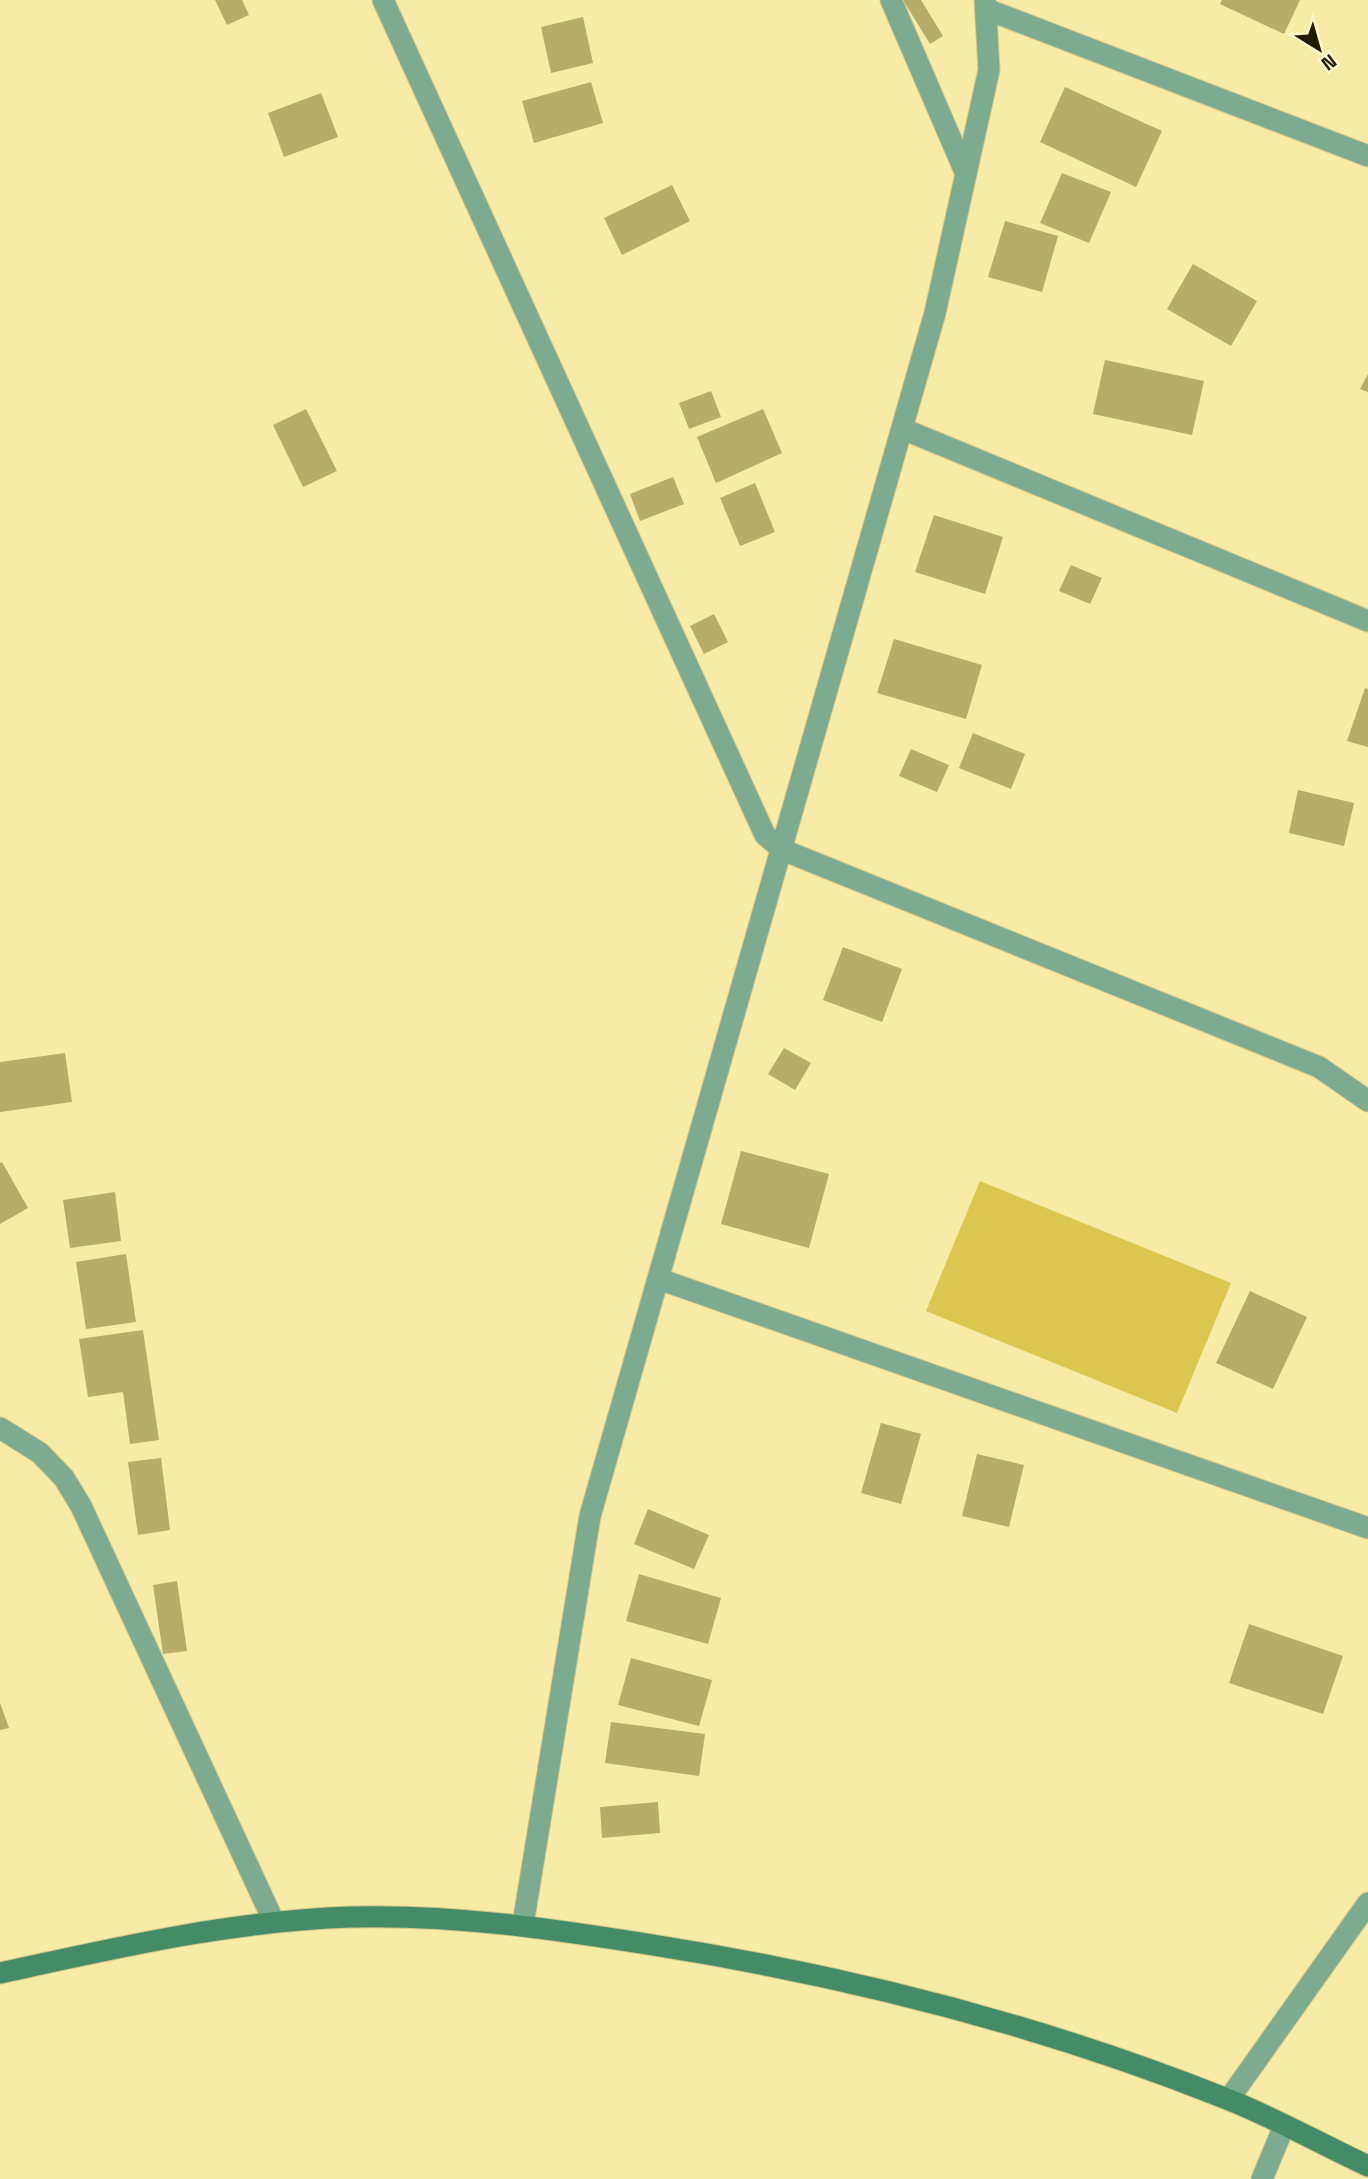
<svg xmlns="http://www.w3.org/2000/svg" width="1368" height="2179" font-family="'Space Grotesk',sans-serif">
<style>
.green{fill:#dbc652}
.building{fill:#b8ac68}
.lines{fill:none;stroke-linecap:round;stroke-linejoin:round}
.lane-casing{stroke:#d1c688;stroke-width:23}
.street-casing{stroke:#d1c688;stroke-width:23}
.secondary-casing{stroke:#d1c688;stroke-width:23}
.lane{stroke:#7dab91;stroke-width:21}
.street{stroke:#7dab91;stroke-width:21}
.secondary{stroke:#438c67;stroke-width:21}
</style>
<rect width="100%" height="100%" fill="#f7eba6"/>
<path class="green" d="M980 1181 1231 1283 1177 1413 926 1311Z"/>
<path class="building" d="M215 0H242L249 15 227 25Z
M903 0H921L943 36 930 44Z
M1222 0H1300L1284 34 1220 4Z
M583 17 593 63 551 73 541 27Z
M591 82 603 123 534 143 522 101Z
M1065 87 1162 131 1136 187 1040 142Z
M321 93 338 137 284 157 268 113Z
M1062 173 1111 192 1089 243 1040 223Z
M672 185 690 221 622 255 604 218Z
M1005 221 1058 236 1042 292 988 277Z
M1193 264 1257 301 1231 346 1167 309Z
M1105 360 1204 381 1192 435 1093 414Z
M1368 374V392L1360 389Z
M711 391 721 417 689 429 679 403Z
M306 409 337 471 303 487 273 425Z
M763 409 782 453 716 483 697 437Z
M673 477 684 504 640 521 630 494Z
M755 483 775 532 740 546 720 498Z
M934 515 1003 537 985 594 915 572Z
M1071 565 1102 578 1090 604 1059 591Z
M714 614 728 642 704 654 690 626Z
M894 639 982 665 966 719 877 693Z
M1365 688 1368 689V747L1347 741Z
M973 733 1025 754 1011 789 959 768Z
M911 749 949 765 937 792 899 776Z
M1298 790 1354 803 1344 846 1289 833Z
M843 947 902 969 882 1022 823 1000Z
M784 1048 811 1063 795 1090 768 1074Z
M65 1053 72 1102 0 1112V1062Z
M741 1151 829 1174 809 1248 721 1224Z
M2 1162 28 1208 0 1224V1163Z
M115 1192 121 1241 70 1248 63 1200Z
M126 1254 136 1322 86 1329 76 1262Z
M1250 1291 1307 1317 1273 1389 1216 1363Z
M143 1330 159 1440 130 1444 123 1392 88 1397 79 1339Z
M881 1423 921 1434 901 1504 861 1493Z
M977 1454 1024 1465 1009 1527 962 1516Z
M161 1458 170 1530 138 1535 128 1462Z
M648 1509 709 1535 694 1569 634 1544Z
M639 1574 721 1598 708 1644 626 1621Z
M177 1581 187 1651 163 1654 153 1585Z
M1249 1624 1343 1656 1323 1714 1229 1683Z
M631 1658 712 1680 699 1726 618 1705Z
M0 1703 9 1728 0 1730Z
M611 1722 705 1734 699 1776 605 1763Z
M658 1802 660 1833 602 1838 600 1807Z"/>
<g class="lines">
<g class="lane-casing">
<path id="lane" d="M0 1428 40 1453 64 1478 81 1506 274 1922"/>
</g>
<g class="street-casing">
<path id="street" d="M383 0 765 835 783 850 1319 1067 1368 1101
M891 0 966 174
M986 9 1368 156
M903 429 1368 621
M659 1279 1368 1528
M523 1924 590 1516 935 313 989 70 985 0
M1229 2099 1368 1903
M1262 2179 1284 2126"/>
</g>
<g class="secondary-casing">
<path id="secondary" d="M0 1973C115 1948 231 1921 350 1917 452 1914 552 1929 653 1945 849 1976 1042 2025 1227 2099 1275 2118 1321 2144 1368 2166"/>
</g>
<use href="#lane" class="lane"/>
<use href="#street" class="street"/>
<use href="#secondary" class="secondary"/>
</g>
<g transform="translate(1319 49) rotate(143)" stroke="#fff8cf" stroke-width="5" paint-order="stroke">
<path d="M0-5L12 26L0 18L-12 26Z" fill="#221d02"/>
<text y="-10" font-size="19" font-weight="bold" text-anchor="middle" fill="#221d02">N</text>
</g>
</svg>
